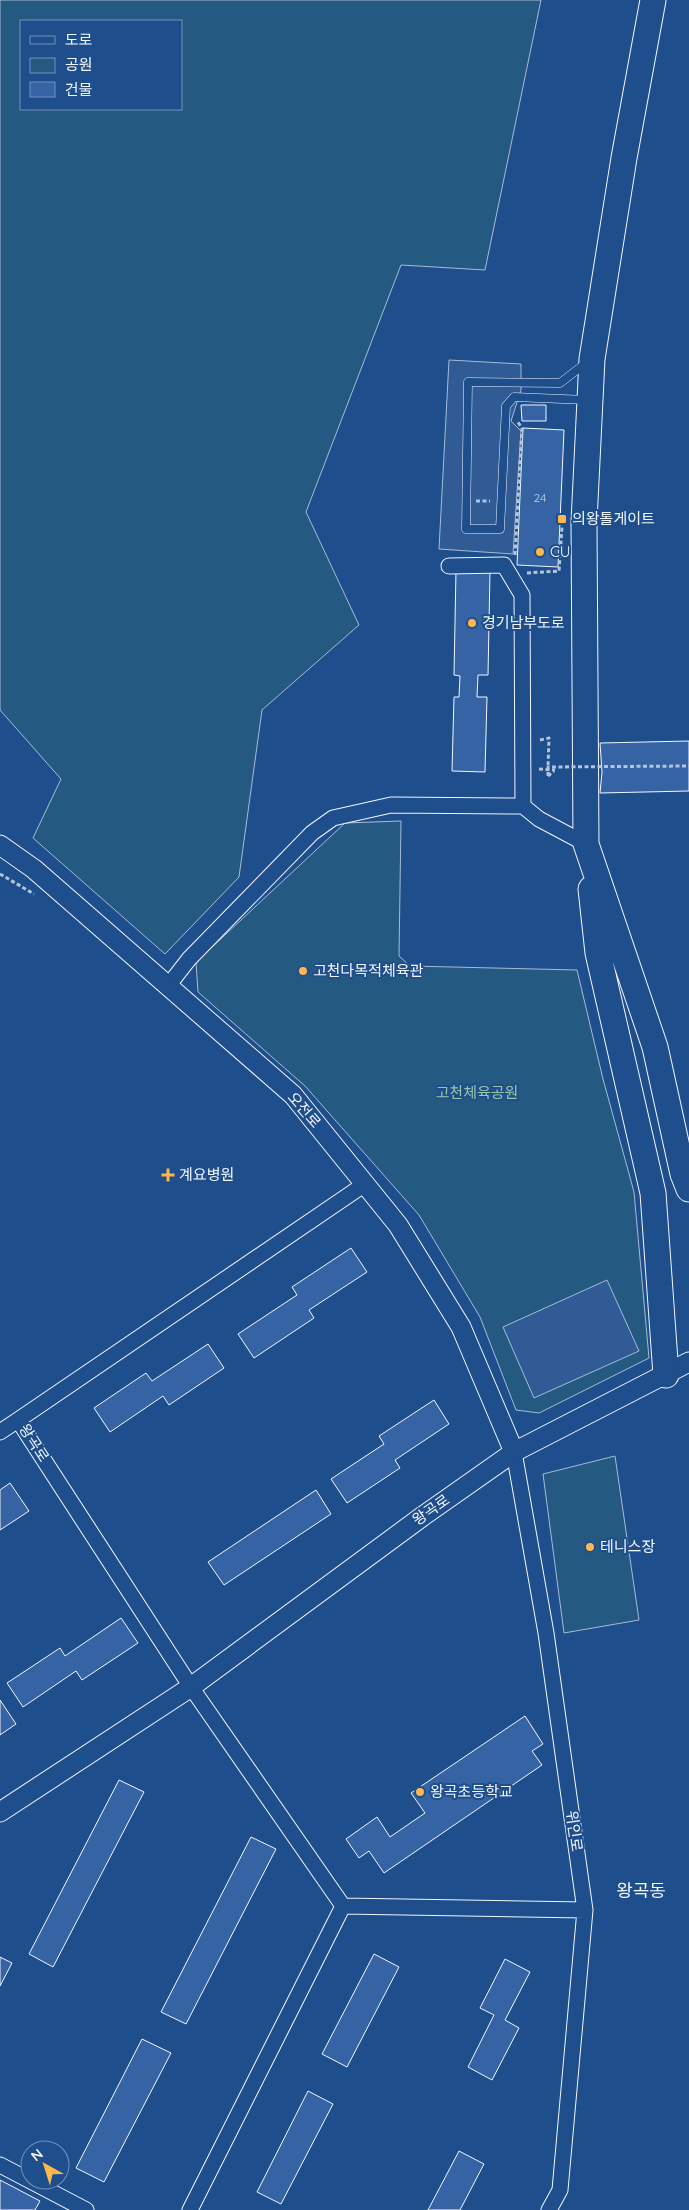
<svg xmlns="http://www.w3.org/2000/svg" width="689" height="2210" font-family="Quicksand,'Noto Sans KR',sans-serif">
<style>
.green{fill:#245a82;stroke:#a8bbd7;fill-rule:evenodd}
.parking{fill:#305b95;stroke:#a8bbd7}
.building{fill:#3563a3;stroke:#f2f6ff}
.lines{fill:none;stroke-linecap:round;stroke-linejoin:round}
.service-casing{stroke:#f2f6ff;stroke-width:9}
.minor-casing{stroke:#f2f6ff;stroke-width:17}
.tertiary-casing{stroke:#f2f6ff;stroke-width:21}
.trunk-casing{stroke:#f2f6ff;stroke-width:27}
.path{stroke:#b3c4dc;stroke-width:3;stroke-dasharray:4 2.5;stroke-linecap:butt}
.service{stroke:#1f4e8c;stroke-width:8}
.minor{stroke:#1f4e8c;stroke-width:15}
.tertiary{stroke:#1f4e8c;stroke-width:19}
.trunk{stroke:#1f4e8c;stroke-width:25}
.path-bridge{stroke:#b3c4dc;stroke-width:3;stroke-dasharray:4 2.5;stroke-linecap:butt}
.poi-dot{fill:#ffb74d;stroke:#1f4e8c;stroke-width:2}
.labels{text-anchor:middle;stroke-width:4;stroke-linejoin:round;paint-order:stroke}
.number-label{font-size:12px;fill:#c3d1e8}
.poi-label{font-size:15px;fill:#f2f6ff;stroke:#1f4e8c;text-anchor:start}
.park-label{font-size:15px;fill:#97c8a6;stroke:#1f4e8c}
.street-label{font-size:15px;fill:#f2f6ff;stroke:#1f4e8c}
.quarter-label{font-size:18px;fill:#f2f6ff;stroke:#1f4e8c}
</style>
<rect width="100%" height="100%" fill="#1f4e8c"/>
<path class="green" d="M0 0H541L485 270 401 265 306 512 359 625 262 710 239 877 165 954 33 838 61 779 0 710ZM21 21H181V109H21Z
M401 821 399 956 410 966 577 970 603 1079 634 1192 649 1358 539 1413 516 1410 480 1317 419 1215 305 1086 198 992 196 962 345 823Z
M615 1456 639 1620 564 1633 543 1474Z"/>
<path class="parking" d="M449 360 521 364V390L511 421 521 431 513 554 439 549Z
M607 1280 639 1351 534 1398 503 1327Z"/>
<path class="building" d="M521 405H546V421H522Z
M523 428 564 430 558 567 517 565Z
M456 570 490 571 488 675H478L477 697H487L485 772 452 771 454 697H459L460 676 454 675Z
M689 741V791L600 793 602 772 600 743Z
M351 1248 367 1272 309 1310 314 1318 254 1358 238 1334 297 1295 292 1287Z
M208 1344 224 1368 169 1405 163 1396 110 1432 94 1408 146 1373 152 1381Z
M434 1400 449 1424 395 1460 400 1468 347 1503 331 1479 384 1444 379 1436Z
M10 1483 29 1511 0 1530V1490Z
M316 1490 331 1514 224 1585 208 1562Z
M121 1618 138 1643 82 1680 76 1671 23 1707 7 1683 60 1648 65 1656Z
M0 1700 16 1724 0 1735Z
M525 1716 543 1744 532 1751 542 1765 384 1873 369 1851 359 1858 346 1839 377 1817 390 1837 425 1813 411 1793Z
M119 1780 144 1792 53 1967 29 1954Z
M251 1837 276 1849 186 2024 161 2012Z
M374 1954 399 1967 347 2067 322 2054Z
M0 1957 12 1963 0 1986Z
M505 1959 530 1972 505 2020 519 2028 492 2080 468 2067 494 2015 480 2008Z
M142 2039 171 2053 104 2182 76 2168Z
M308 2091 333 2104 281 2204 257 2192Z
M459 2151 484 2164 460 2210H428Z
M0 2180 40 2201 35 2210H0Z"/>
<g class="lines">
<g class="service-casing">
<path id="service" d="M586 363 560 383 468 382 466 529H500L506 406 514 397 587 400"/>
</g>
<g class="minor-casing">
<path id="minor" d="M449 566 504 565 522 595 523 806 539 819 586 844
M168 986 189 959 312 833 333 818 391 805 523 806
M18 1420 365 1184
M0 1432 18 1420 191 1687 343 1906 190 2210
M514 1452 546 1633 585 1910 560 2190 549 2210
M343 1906 585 1910
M0 2165 86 2210"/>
</g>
<g class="tertiary-casing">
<path id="tertiary" d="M0 845 34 869 293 1095 398 1225 461 1327 514 1452
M0 1812 191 1687 423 1516 514 1452 689 1362"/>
</g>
<g class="trunk-casing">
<path id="trunk" d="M653 0 624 158 592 359 584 522 586 844 655 1047 683 1174 689 1189
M591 889 598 953 653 1193 666 1375"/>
</g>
<path class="path" d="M476 501H490
M515 555 522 428 517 421
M527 573 559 571 562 527
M540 740 549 738 548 767
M539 769 555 770
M548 776 554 771
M0 874 34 894"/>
<use href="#service" class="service"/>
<use href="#minor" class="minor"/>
<use href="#tertiary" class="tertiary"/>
<use href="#trunk" class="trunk"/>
<path class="path-bridge" d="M548 776V767L689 766"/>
</g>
<g class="poi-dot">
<rect x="557" y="514" width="10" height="10" rx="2.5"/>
<circle cx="540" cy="552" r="5"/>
<circle cx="472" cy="623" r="5"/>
<circle cx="303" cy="971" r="5"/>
<path d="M165.5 1167.5h5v5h5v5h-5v5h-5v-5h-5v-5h5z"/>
<circle cx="590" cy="1547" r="5"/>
<circle cx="420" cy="1792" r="5"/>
</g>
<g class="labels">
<g class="number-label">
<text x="540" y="502">24</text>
</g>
<g class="poi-label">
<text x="572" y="524">의왕톨게이트</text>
<text x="550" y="557">CU</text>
<text x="482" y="628">경기남부도로</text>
<text x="313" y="976">고천다목적체육관</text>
<text x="179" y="1180">계요병원</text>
<text x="600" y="1552">테니스장</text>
<text x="430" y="1797">왕곡초등학교</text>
</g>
<g class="park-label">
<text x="477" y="1098">고천체육공원</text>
</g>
<g class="street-label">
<text transform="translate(304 1110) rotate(49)" y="5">오전로</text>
<text transform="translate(34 1443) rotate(57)" y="5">왕곡로</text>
<text transform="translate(431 1510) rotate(-35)" y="5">왕곡로</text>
<text transform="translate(574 1831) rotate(82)" y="5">위인로</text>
</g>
<g class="quarter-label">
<text x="641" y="1897">왕곡동</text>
</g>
</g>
<rect x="20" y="20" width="162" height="90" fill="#1f4e8c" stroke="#7391ba"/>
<rect x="30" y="36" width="25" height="8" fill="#1f4e8c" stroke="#7391ba"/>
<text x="65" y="45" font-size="15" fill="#f2f6ff">도로</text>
<rect x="30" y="58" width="25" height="15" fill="#245a82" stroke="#7391ba"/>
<text x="65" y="70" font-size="15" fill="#f2f6ff">공원</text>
<rect x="30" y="82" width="25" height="15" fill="#3563a3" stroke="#7391ba"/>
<text x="65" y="95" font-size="15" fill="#f2f6ff">건물</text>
<g transform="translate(45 2165) rotate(321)"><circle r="24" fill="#1f4e8c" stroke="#7391ba"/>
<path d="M0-4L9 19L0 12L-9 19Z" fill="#ffb74d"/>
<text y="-8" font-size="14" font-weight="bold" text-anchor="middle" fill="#f2f6ff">N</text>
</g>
</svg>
